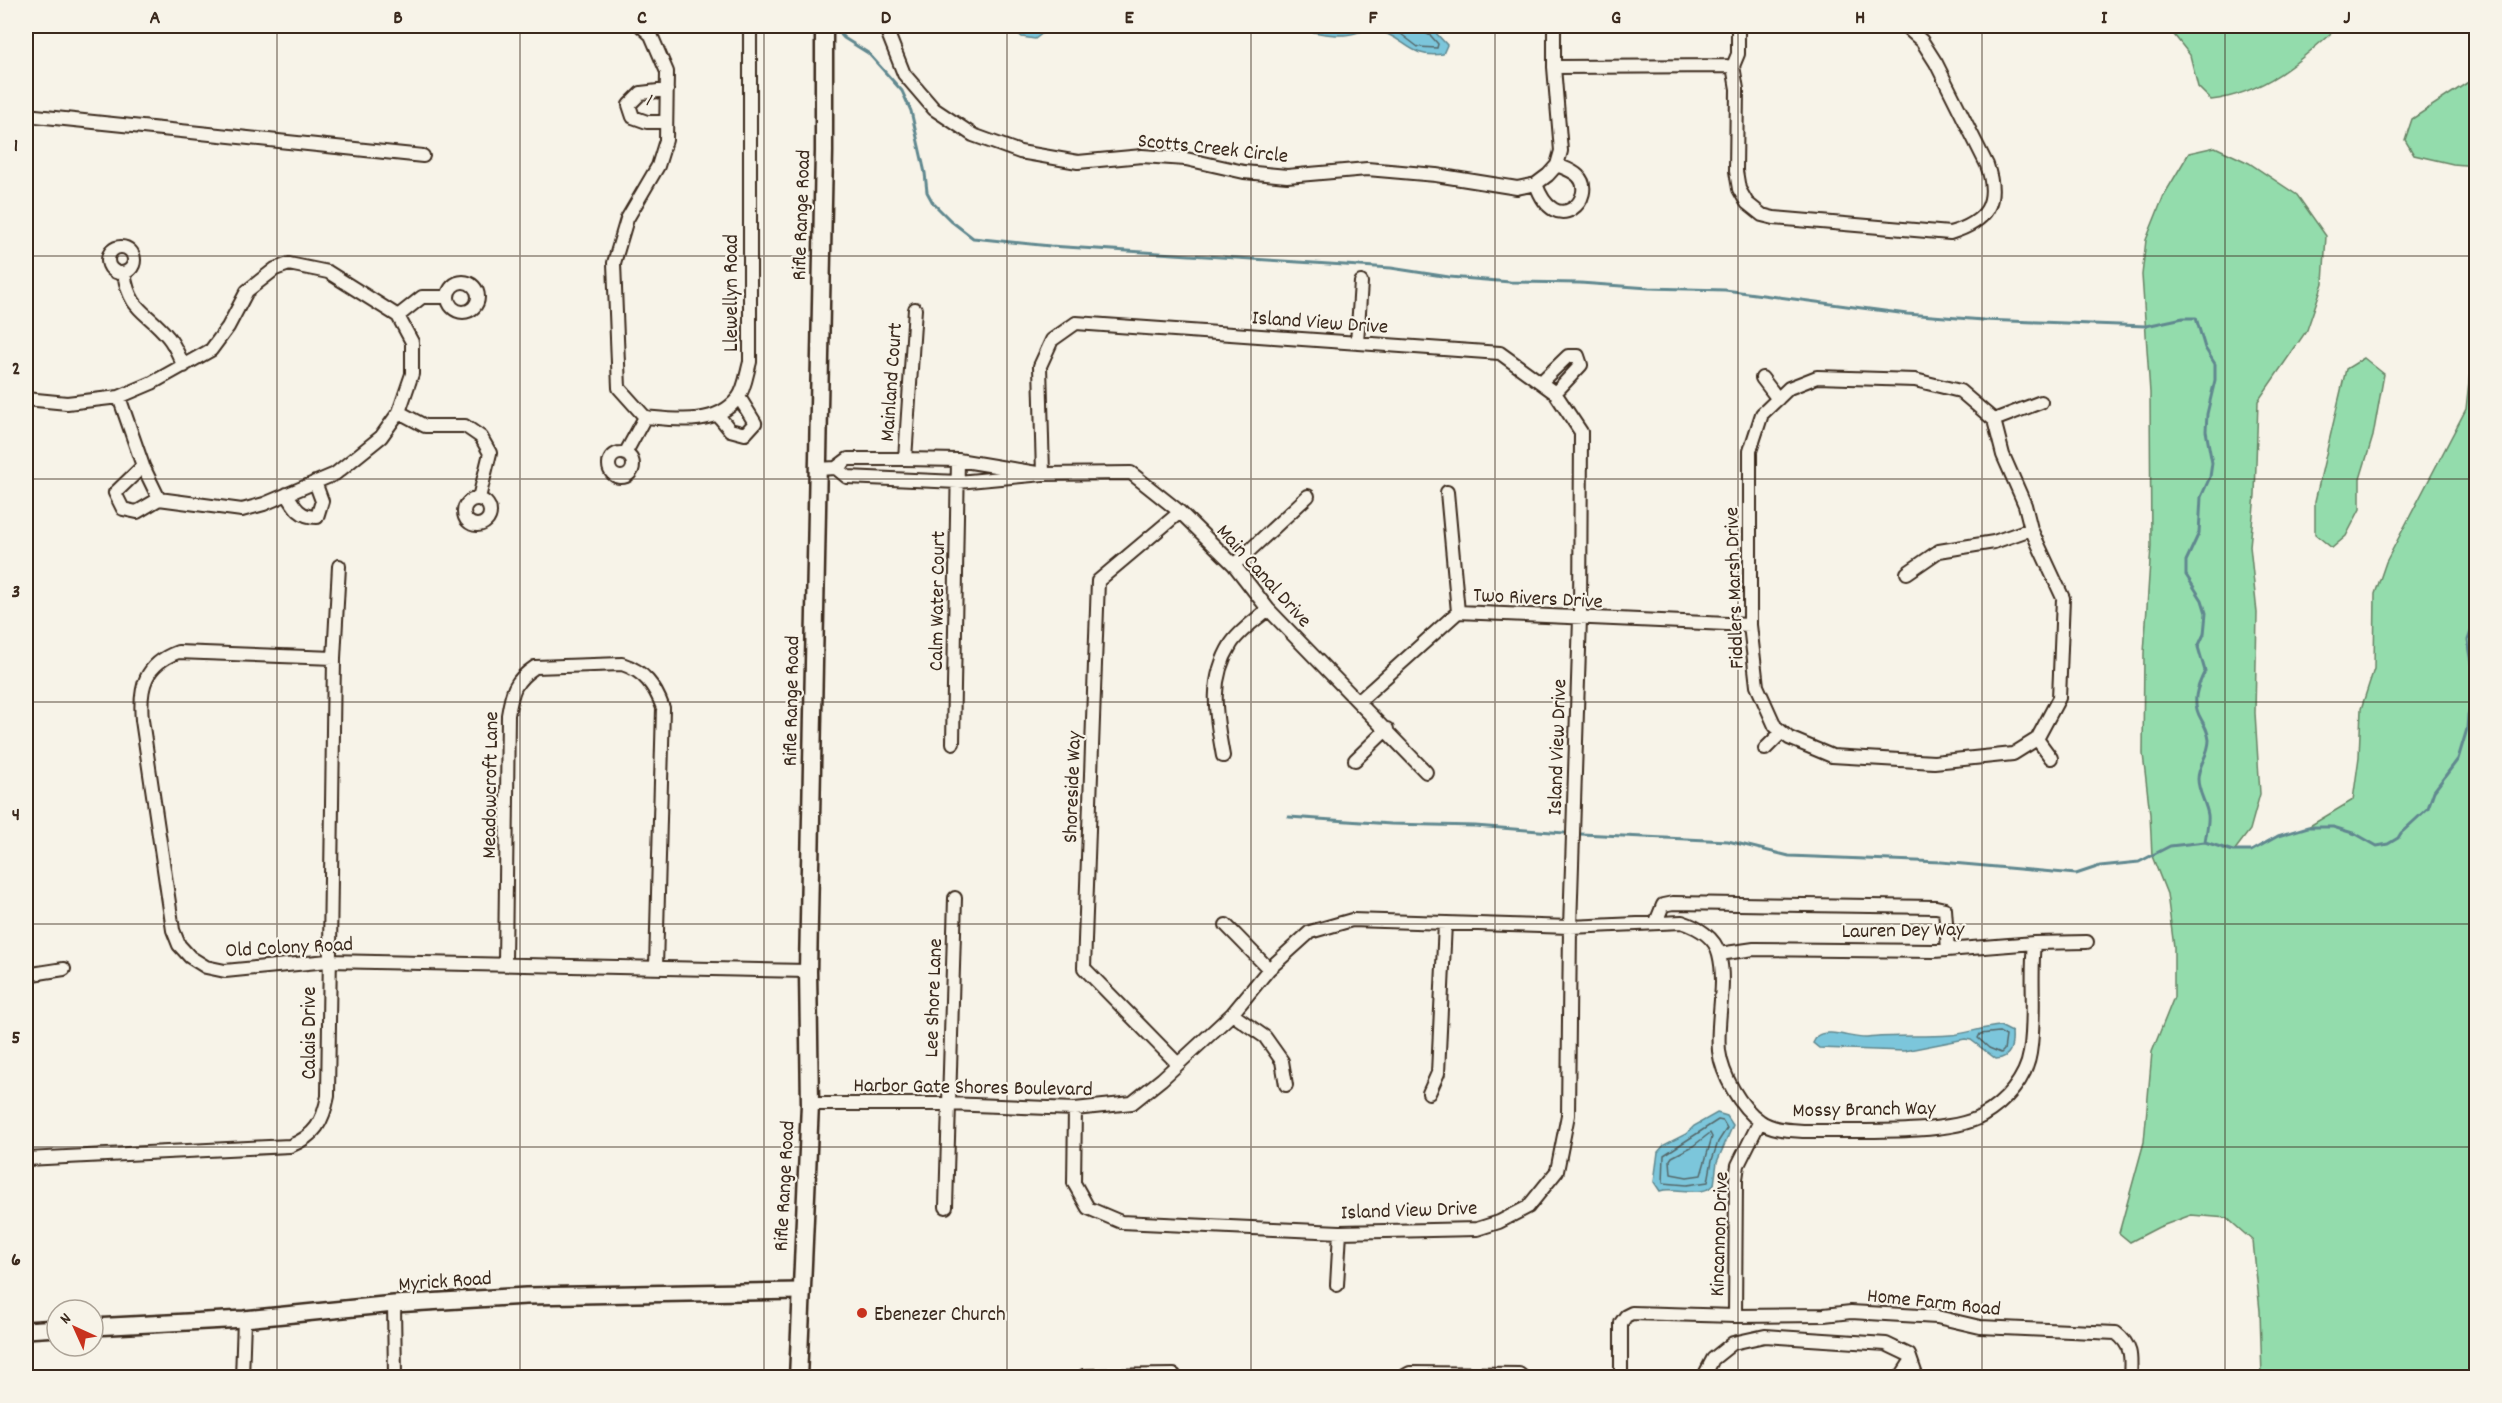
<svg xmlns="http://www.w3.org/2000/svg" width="2502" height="1403" font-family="Dekko,sans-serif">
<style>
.green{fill:#93dcac;stroke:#678365;stroke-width:1.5}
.water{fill:#7bc6db;stroke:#61888f;stroke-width:1.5}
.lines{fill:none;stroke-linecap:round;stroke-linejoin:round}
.shore{stroke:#55686a;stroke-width:1.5}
.stream{stroke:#61888f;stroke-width:3}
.minor-casing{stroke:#3b2a1e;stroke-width:16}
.tertiary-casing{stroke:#3b2a1e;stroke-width:20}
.secondary-casing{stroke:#3b2a1e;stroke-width:21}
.minor{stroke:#f7f3e8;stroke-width:12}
.tertiary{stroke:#f7f3e8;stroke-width:15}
.secondary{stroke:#f7f3e8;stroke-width:16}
.grid{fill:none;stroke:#3b2a1e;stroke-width:1.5;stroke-opacity:0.55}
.poi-dot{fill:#c8321e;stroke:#f7f3e8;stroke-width:2}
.labels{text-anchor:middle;stroke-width:4.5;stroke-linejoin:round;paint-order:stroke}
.street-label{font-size:21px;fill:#3b2a1e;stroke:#f7f3e8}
.poi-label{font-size:21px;fill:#3b2a1e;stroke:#f7f3e8;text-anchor:start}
.neatline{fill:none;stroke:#3b2a1e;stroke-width:2}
.grid-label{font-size:20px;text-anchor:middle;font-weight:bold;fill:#3b2a1e}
</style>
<rect width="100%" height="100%" fill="#f7f3e8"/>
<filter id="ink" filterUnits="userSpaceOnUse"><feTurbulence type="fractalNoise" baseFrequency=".0167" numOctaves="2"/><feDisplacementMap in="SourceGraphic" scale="12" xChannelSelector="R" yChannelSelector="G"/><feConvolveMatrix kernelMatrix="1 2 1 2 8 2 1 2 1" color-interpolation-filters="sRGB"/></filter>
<g filter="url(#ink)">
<path class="green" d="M2167 26H2339C2300 61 2265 93 2211 100L2198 87 2190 55Z
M2476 77V166L2453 164 2414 155 2405 140 2412 119Z
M2215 147 2249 163 2297 195 2326 236 2323 283 2307 330 2258 401 2255 495 2250 546 2257 613 2255 713 2260 794 2250 830 2234 851H2251L2278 836 2308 827 2353 800 2359 757 2361 709 2374 669 2375 594 2386 562 2466 409 2475 326 2470 291 2476 235V1377H2262L2260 1311 2253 1241 2227 1218 2191 1215 2159 1227 2130 1242 2119 1233 2144 1142 2152 1052 2174 997V947L2167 894 2152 856 2150 814 2143 754 2144 653 2151 546 2150 393 2142 275 2146 240 2164 195 2189 153Z
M2364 358 2384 374 2373 436 2360 479V509L2346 536 2332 548 2315 534V501L2346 369Z"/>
<path class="water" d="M1009 26H1052L1035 39 1022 37Z
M1220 26H1420L1434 31 1447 45 1443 54C1408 59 1406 37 1376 30 1366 28 1354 35 1344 35 1329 36 1313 31 1298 30 1271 30 1246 30 1220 26Z
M2000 1026 2012 1032C2013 1046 2011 1058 1996 1059L1971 1040 1965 1039 1904 1051 1819 1048 1813 1043 1817 1036C1829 1028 1852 1039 1867 1038 1894 1035 1922 1037 1950 1035 1966 1034 1983 1027 2000 1026Z
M1717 1113 1727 1116 1733 1125 1717 1162 1714 1185C1701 1198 1675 1186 1660 1191L1654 1182 1658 1152 1664 1145 1686 1134 1694 1126Z"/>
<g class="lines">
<path class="shore" d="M1380 26 1401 34 1418 47 1437 48 1438 44 1431 36 1423 32 1421 26
M1999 1032 2006 1036 2004 1050 2001 1053 1989 1048 1978 1038 1980 1034Z
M1718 1120 1723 1121 1727 1128 1718 1142 1712 1160 1708 1182 1687 1185 1663 1183 1664 1155Z
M1710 1133 1712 1137 1701 1175 1687 1177 1671 1174 1670 1160 1672 1157 1693 1146Z"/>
<path class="stream" d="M833 26 844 38 868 53 902 91 911 111 925 173 927 192 933 203 951 221 973 238 1050 246 1391 268 1449 277 1510 282 1580 283 1649 288 1725 290 1907 314 1983 320 2146 326 2183 318H2196L2205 348 2215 364V380L2207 414 2206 431 2212 463 2210 477 2201 497 2199 533 2186 561V575L2202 600 2206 613 2204 634 2198 647 2205 671C2197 687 2191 702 2201 719 2205 726 2208 731 2209 740 2209 755 2198 765 2198 779 2198 792 2206 802 2208 815 2209 823 2206 834 2205 842
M1289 817 1391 824 1475 826 1564 833
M1581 834 1728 841 1789 856 1941 862 2076 874 2100 866 2139 862 2170 846 2205 842 2233 851H2251L2278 836 2308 827H2333L2356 834 2377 846 2388 844 2398 838 2401 833 2428 808 2434 791 2458 759 2467 729 2468 715 2474 693V674L2468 640 2476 617"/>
<g class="minor-casing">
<path id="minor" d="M641 26 651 35 667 72 666 140 658 166 627 219 614 263 619 388 645 417C677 420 716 426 738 398 745 389 747 372 750 362V26
M885 26 904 74 934 109 973 135 1020 152 1078 162 1142 156 1186 159 1244 172 1287 176 1367 169 1436 175 1517 188 1536 184 1548 175 1557 165 1561 151 1554 67V26
M1738 26V54L1733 66 1737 89 1736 171 1739 189 1747 203 1762 215 1774 218 1950 233C1987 222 2000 203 1987 165L1936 63 1922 41 1905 26
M1554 67 1733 66
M26 115 423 156
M666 122H647L633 117 629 105 641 93 667 90
M1536 184C1556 241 1598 196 1578 176 1572 170 1564 168 1557 165
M108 260a13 13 0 1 1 26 0a13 13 0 1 1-26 0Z
M124 273C130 312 146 310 168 337 175 345 179 357 184 366
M448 297a15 15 0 1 1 30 0a15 15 0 1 1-30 0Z
M398 316 422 297H448
M1357 343 1361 282
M1817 377 1915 380 1960 391 1994 420 2003 455 2025 505 2031 529 2063 598 2059 698 2037 739 2013 754 1934 762 1832 756 1789 738 1775 726 1757 686 1750 625V451L1762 414 1789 388Z
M1762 378 1778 399
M1541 382 1568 356H1578L1581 365 1555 393
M26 399 67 403 119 397 152 383 211 350 228 327 247 291 275 269 289 264 328 272 398 316 412 342V374L399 412 381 437 335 474 264 504 242 510 159 499 143 466 119 397
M399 412 425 426H465L481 437 490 453 479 498
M717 414 730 430 745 434 755 423 739 397
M1994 420 2041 402
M609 465a12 12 0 1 1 24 0a12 12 0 1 1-24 0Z
M625 454 645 417
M905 459 915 309
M143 466 115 493 123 509 137 512 159 499
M817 469 836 468 848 459H905L958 460 1043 474 958 482 847 477 836 468
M1447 492 1458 612
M287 494C295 508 300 517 317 517L322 501 315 482
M464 512a13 13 0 1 1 26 0a13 13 0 1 1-26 0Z
M1234 565 1308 496
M1907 573 1939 551 1994 542 2031 529
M334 658 178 652C145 664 139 687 142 720L173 930 179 945 190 957 206 967 225 971 328 961 808 971
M1358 702 1458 612 1750 625
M2037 739 2051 758
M953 743 958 460
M1765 749 1782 732
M1223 756C1216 716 1208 681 1231 644 1239 631 1256 620 1268 609
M1355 760 1387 729
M1656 922 1663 905 1673 903 1936 907 1945 909 1948 950
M1226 925 1269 969
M1719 954 1754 949 1934 951 2034 943 2087 942
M505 963 508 715C512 691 514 681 535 667L622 664C644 671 655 686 663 708L656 967
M26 975 64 969
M1232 1014 1265 1037 1282 1061 1286 1085
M1178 1064 1084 968 1098 581 1180 512
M1429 1093 1438 1073 1445 923
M810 1104H948L1075 1109 1132 1103 1162 1079 1232 1014 1269 969 1310 932 1352 920 1570 927 1682 922C1697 927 1715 937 1719 954 1727 985 1716 1019 1719 1051 1722 1075 1740 1107 1760 1121 1772 1130 1790 1130 1805 1131 1847 1130 1948 1136 1982 1116 2005 1103 2026 1079 2030 1053 2036 1016 2030 979 2034 943
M1075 1109 1074 1183 1088 1208 1121 1222 1340 1232 1477 1229 1499 1222 1528 1207 1557 1171 1568 1115 1570 927 1580 618 1581 432 1555 393 1500 353 1076 323 1052 340 1040 366 1043 474 1131 473 1180 512 1234 565 1268 609 1426 772
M26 1159 290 1146C315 1136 323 1122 328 1096L334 658 339 566
M946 1207 955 898
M1337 1285 1340 1232
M394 1304 395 1378
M1735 1316 1736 1179 1738 1165 1760 1121
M242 1378 244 1319
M1083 1378 1084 1376 1174 1375 1176 1378
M1401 1378 1410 1373 1519 1374 1524 1378
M1621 1378V1323L1626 1316 1632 1313 1735 1316 1824 1315 1851 1312 1937 1317 1980 1327 2116 1333C2133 1346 2131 1358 2130 1378
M1703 1378 1713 1359 1733 1343 1765 1336 1886 1344 1909 1355 1917 1378
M1900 1378 1911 1361"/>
</g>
<g class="tertiary-casing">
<path id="tertiary" d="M93 1327 244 1319 394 1304 526 1296 801 1291
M26 1330 57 1328"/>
</g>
<g class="secondary-casing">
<path id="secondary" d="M798 1378 810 1104 808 971 824 151V26"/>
</g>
<use href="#minor" class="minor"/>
<use href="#tertiary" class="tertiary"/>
<use href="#secondary" class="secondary"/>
</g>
</g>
<path class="grid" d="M277 26V1378M520 26V1378M764 26V1378M1007 26V1378M1251 26V1378M1495 26V1378M1738 26V1378M1982 26V1378M2225 26V1378M26 256H2476M26 479H2476M26 702H2476M26 924H2476M26 1147H2476"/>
<circle class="poi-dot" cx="862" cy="1313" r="6"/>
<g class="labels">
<g class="street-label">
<text transform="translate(650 99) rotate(27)" y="7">1</text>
<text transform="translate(1213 147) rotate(6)" y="7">Scotts Creek Circle</text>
<text transform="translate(800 215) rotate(-88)" y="7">Rifle Range Road</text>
<text transform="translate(730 293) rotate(-90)" y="7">Llewellyn Road</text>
<text transform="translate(1320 321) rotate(4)" y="7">Island View Drive</text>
<text transform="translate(890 382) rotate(-86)" y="7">Mainland Court</text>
<text transform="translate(1265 575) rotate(48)" y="7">Main Canal Drive</text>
<text transform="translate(1733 588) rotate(-92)" y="7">Fiddlers Marsh Drive</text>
<text transform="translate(1538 597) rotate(3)" y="7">Two Rivers Drive</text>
<text transform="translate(936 601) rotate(-89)" y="7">Calm Water Court</text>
<text transform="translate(790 701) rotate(-89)" y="7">Rifle Range Road</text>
<text transform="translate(1556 747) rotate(-88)" y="7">Island View Drive</text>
<text transform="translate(489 785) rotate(-89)" y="7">Meadowcroft Lane</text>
<text transform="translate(1071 787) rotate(-88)" y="7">Shoreside Way</text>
<text transform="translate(1903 929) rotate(-1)" y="7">Lauren Dey Way</text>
<text transform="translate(289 946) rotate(-3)" y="7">Old Colony Road</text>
<text transform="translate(932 998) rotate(-88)" y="7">Lee Shore Lane</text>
<text transform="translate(308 1033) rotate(-90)" y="7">Calais Drive</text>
<text transform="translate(973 1086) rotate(1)" y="7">Harbor Gate Shores Boulevard</text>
<text transform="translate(1864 1108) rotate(-1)" y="7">Mossy Branch Way</text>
<text transform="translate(783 1186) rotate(-87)" y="7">Rifle Range Road</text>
<text transform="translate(1409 1209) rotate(-2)" y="7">Island View Drive</text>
<text transform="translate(1718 1234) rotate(-88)" y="7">Kincannon Drive</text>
<text transform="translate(445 1280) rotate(-4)" y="7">Myrick Road</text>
<text transform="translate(1934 1301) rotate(6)" y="7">Home Farm Road</text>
</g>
<g class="poi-label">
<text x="874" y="1320">Ebenezer Church</text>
</g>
</g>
<rect width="2502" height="1403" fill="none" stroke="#f7f3e8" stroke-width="66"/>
<g transform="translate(75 1328) rotate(315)"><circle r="28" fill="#f7f3e8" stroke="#aca397" stroke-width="1.5"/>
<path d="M0-4.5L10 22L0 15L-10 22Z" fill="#c8321e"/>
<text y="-9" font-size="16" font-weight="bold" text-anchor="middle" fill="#3b2a1e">N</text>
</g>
<rect x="33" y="33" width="2436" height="1337" class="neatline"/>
<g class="grid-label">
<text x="155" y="23">A</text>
<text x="398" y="23">B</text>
<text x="642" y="23">C</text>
<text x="886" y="23">D</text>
<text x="1129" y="23">E</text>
<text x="1373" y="23">F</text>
<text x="1616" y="23">G</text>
<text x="1860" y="23">H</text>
<text x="2104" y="23">I</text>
<text x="2347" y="23">J</text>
<text x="16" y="151">1</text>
<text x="16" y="374">2</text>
<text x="16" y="597">3</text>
<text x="16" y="820">4</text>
<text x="16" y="1043">5</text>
<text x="16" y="1265">6</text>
</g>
</svg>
